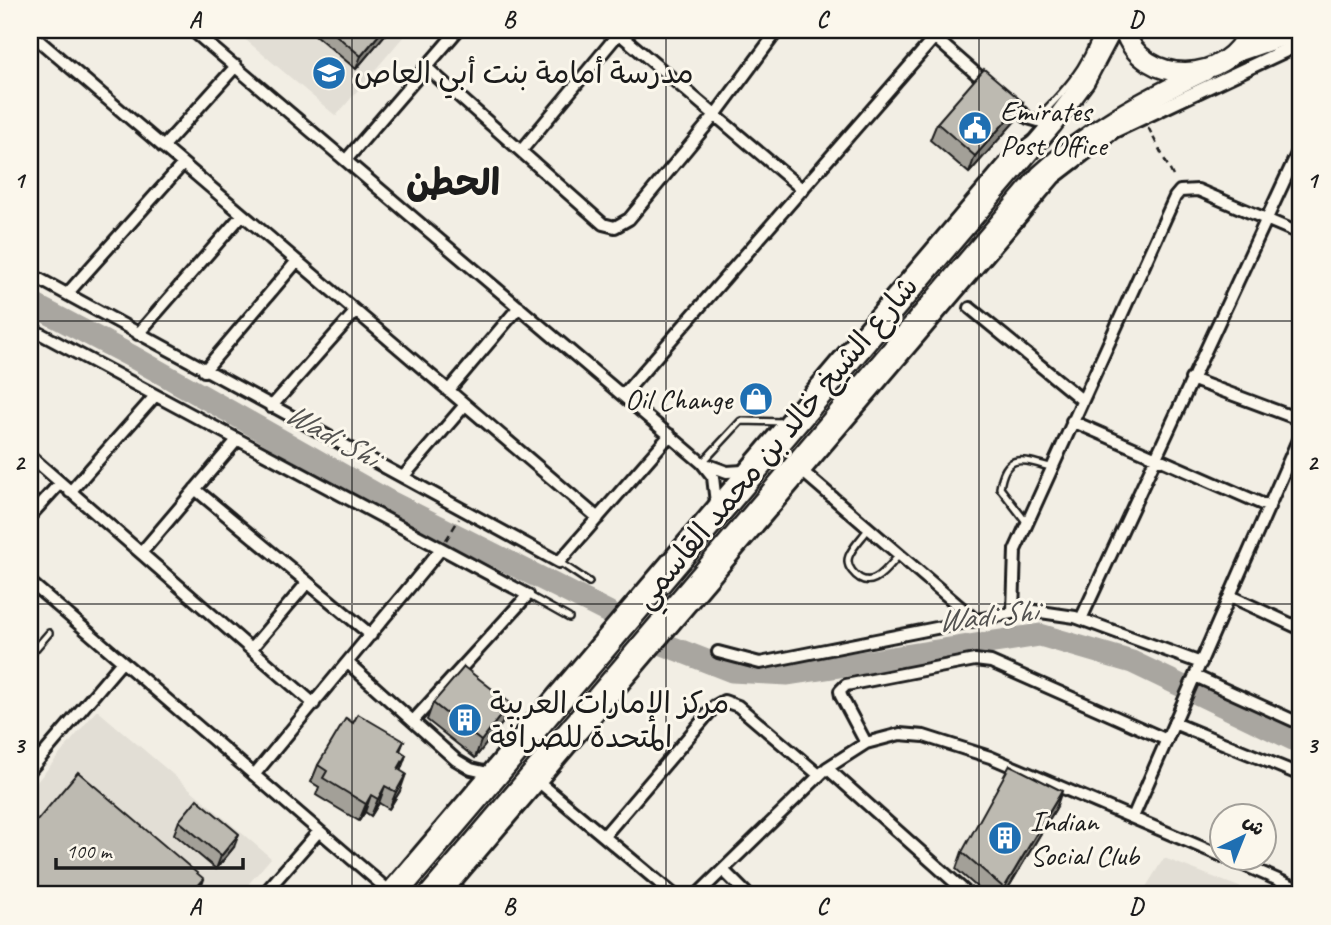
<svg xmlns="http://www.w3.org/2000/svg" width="1331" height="925" font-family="Caveat,'Playpen Sans Arabic',sans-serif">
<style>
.built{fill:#e2ded5}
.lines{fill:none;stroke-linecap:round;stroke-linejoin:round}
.river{stroke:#a9a6a0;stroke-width:23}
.service-casing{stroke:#1c1c1c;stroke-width:10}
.minor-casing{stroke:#1c1c1c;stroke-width:16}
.tertiary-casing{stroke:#1c1c1c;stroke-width:18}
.trunk-casing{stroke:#1c1c1c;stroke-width:23}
.path{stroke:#1c1c1c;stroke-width:2.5;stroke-dasharray:7 5;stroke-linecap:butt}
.service{stroke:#fbf7ec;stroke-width:5}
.minor{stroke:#fbf7ec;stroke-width:10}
.tertiary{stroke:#fbf7ec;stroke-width:12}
.trunk{stroke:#fbf7ec;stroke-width:18}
.wall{fill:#a3a098;stroke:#1c1c1c;stroke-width:2}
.shaded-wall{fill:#84827c;stroke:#1c1c1c;stroke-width:2}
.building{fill:#bdbab1;stroke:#1c1c1c;stroke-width:2}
.grid{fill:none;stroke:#1c1c1c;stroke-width:2;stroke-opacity:0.55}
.labels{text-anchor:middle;stroke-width:6;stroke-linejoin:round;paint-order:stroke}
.poi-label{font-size:30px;fill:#1c1c1c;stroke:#fbf7ec;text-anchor:start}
.street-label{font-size:30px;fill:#1c1c1c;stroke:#fbf7ec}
.water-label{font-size:32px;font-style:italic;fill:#545351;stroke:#fbf7ec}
.district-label{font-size:37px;font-weight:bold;fill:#1c1c1c;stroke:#fbf7ec}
.neatline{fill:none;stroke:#1c1c1c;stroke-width:2.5}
.grid-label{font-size:23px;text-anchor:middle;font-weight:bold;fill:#1c1c1c}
</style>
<rect width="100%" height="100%" fill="#f2eee4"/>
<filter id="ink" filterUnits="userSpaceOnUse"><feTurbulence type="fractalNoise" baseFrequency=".0143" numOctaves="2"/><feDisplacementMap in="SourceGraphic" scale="14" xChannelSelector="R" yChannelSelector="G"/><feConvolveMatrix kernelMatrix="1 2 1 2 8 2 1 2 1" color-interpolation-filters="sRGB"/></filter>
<g filter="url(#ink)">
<path class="built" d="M234 30H409L336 116Z
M97 710 271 858 239 895H30V790Z
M1164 858 1260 895H1141Z"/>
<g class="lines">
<path class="river" d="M30 303 133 357 388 501 608 612
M663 644 732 671 788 674 1040 635 1132 662 1301 743"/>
<g class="service-casing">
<path id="service" d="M1035 121C1062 94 1087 68 1098 30
M702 463 741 421 784 422
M1027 523 1000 488C1006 449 1025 461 1054 468
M869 528C863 537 853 546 849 556 847 561 848 566 852 571 870 594 886 570 899 555
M559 562 589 582
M528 595 569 618
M30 655 49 633"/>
</g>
<g class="minor-casing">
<path id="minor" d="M192 30 702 463 713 477 716 503
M615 30 803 190
M30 33 598 518
M934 37 989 85
M426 67 603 224 615 227 629 219 715 115 778 30
M1009 102 1028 118 1052 125
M163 147 236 66
M521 151 619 33
M346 160 458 30
M30 274 559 562 670 435
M67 294 183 164
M970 308 1082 400
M30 328 528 595 413 721
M138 334 242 215
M204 371 297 261
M1191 379 1301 420
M448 391 519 307
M623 395 941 30
M271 407 356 311
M1072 421 1269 507
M30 456 314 704
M705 464 727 472 743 471
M802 471 974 619
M403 477 465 405
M195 489 371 635
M70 492 155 396
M30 516 60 483
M141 553 237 440
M30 582 388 890
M1230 596 1301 629
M1013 612 1015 550 1175 197 1180 191 1198 190 1301 234
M1081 619 1301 145
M251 649 307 583
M718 652 760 663 1027 610 1075 617 1201 663
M348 663 456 760 471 769 488 773
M1195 676 1301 724
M1174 723 1301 775
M866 743 841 696 840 691 846 685 975 660 991 662 1167 740
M827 768 969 895
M30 770 122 662
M254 775 441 549
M539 782 674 895
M1133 817 1301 433
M604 836 715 706 724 701 738 706 819 775
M1228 858 1301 890
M723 870 748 895
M263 895 319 831
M697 895 827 768 866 743 900 734 924 736 990 757 1222 856"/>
</g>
<g class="tertiary-casing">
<path id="tertiary" d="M384 895 1008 160 1034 142
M443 895 1054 177 1114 131 1301 43"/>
</g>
<g class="trunk-casing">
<path id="trunk" d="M1124 30C1142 87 1229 85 1248 30
M1234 53 1301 30
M397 895 1052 125 1085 81 1112 30
M428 895 1040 175C1089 129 1144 100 1205 71"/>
</g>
<path class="path" d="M1148 127 1175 180
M446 540 459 519"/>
<use href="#service" class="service"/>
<use href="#minor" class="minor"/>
<use href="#tertiary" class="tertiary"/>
<use href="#trunk" class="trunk"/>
</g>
<path class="wall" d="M309 30H389L356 69Z
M1023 102 1016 120 969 173 930 140 937 123Z
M433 703 504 721 475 758 427 720Z
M353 723 404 741 400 751 406 755 400 771V791L389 809 379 803 371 816 365 812 359 821 316 795 319 787 311 782 318 765Z
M1056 808 1004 895H986L956 869 962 852Z
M179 821 234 847 216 869 174 834Z"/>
<path class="shaded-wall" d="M383 30H389L356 69 361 56Z
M1023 102 1016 120 969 173 975 156Z
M510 703 504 721 475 758 481 741Z
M406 755 400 772 398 769Z
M406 774 400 791 389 809 396 792Z
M385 786 379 803 371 816 378 799Z
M1062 791 1056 808 1004 895H1002L1004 888Z
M371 795 365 812 359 821 366 804Z
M239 834 234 847 216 869 221 856Z
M204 879 200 892 197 895H190Z"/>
<path class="building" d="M330 30H383L361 56Z
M984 69 1023 102 975 156 937 123Z
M464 667 510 703 481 741 433 703Z
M358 714 404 741 399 750 406 755 398 769 406 774 396 792 385 786 378 799 371 795 366 804 323 778 327 771 318 765 346 718 353 723Z
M1010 765 1062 791 1004 888 962 852Z
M78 772 204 879 190 895H30V829Z
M197 799 239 834 221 856 179 821Z"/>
</g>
<path class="grid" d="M352 30V895M666 30V895M979 30V895M30 321H1301M30 604H1301"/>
<defs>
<g id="school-disc" transform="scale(1.75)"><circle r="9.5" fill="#1f6fb2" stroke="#fbf7ec"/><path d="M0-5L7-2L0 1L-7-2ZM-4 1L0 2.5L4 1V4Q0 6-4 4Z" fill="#fff"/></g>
<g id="civic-disc" transform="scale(1.75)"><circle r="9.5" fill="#1f6fb2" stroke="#fbf7ec"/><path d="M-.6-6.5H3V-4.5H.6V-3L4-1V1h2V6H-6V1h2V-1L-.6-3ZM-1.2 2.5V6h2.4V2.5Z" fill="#fff"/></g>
<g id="shop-disc" transform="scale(1.75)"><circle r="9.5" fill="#1f6fb2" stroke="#fbf7ec"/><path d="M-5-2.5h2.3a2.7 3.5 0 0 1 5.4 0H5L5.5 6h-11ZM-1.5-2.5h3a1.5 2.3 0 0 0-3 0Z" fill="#fff"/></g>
<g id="building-disc" transform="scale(1.75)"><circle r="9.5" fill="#1f6fb2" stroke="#fbf7ec"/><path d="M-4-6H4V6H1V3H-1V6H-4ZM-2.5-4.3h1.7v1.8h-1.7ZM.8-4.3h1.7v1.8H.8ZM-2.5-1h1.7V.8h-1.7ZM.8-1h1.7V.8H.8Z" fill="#fff"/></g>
</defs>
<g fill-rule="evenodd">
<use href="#school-disc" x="329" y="73"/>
<use href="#civic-disc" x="975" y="128"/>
<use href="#shop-disc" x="756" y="399"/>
<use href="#building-disc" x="465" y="720"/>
<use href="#building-disc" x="1005" y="838"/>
</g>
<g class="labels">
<g class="poi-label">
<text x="354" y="83">مدرسة أمامة بنت أبي العاص</text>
<text x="1000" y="121">Emirates<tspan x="1000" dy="34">Post Office</tspan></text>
<text x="732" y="409" text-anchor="end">Oil Change</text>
<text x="490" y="713">مركز الإمارات العربية<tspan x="490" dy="34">المتحدة للصرافة</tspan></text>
<text x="1030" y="831">Indian<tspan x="1030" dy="34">Social Club</tspan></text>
</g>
<g class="street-label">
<text transform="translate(776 442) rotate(-50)" y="10">شارع الشيخ خالد بن محمد القاسمي</text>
</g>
<g class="water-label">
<text transform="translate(332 434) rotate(29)" y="11">Wadi Shi</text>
<text transform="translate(987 615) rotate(-6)" y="11">Wadi Shi</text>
</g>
<g class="district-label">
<text x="453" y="195">الحطن</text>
</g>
</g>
<rect width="1331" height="925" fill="none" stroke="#fbf7ec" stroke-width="77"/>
<g transform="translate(1243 837) rotate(43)"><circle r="33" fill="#fbf7ec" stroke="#a29f99" stroke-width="2"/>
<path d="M0-5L12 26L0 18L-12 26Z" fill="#1f6fb2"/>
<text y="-10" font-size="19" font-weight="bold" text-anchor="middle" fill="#1c1c1c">ش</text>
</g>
<path d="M56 858v10h187v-10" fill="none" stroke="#1c1c1c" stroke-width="3.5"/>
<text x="66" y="858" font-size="21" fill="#1c1c1c" stroke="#fbf7ec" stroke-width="5" paint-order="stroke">100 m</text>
<rect x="38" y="38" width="1254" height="848" class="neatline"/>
<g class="grid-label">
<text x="195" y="27">A</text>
<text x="509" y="27">B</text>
<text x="822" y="27">C</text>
<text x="1136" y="27">D</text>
<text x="19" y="188">1</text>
<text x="1312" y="188">1</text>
<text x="19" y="470">2</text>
<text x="1312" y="470">2</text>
<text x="19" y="753">3</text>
<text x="1312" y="753">3</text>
<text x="195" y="914">A</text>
<text x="509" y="914">B</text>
<text x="822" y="914">C</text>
<text x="1136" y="914">D</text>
</g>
</svg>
